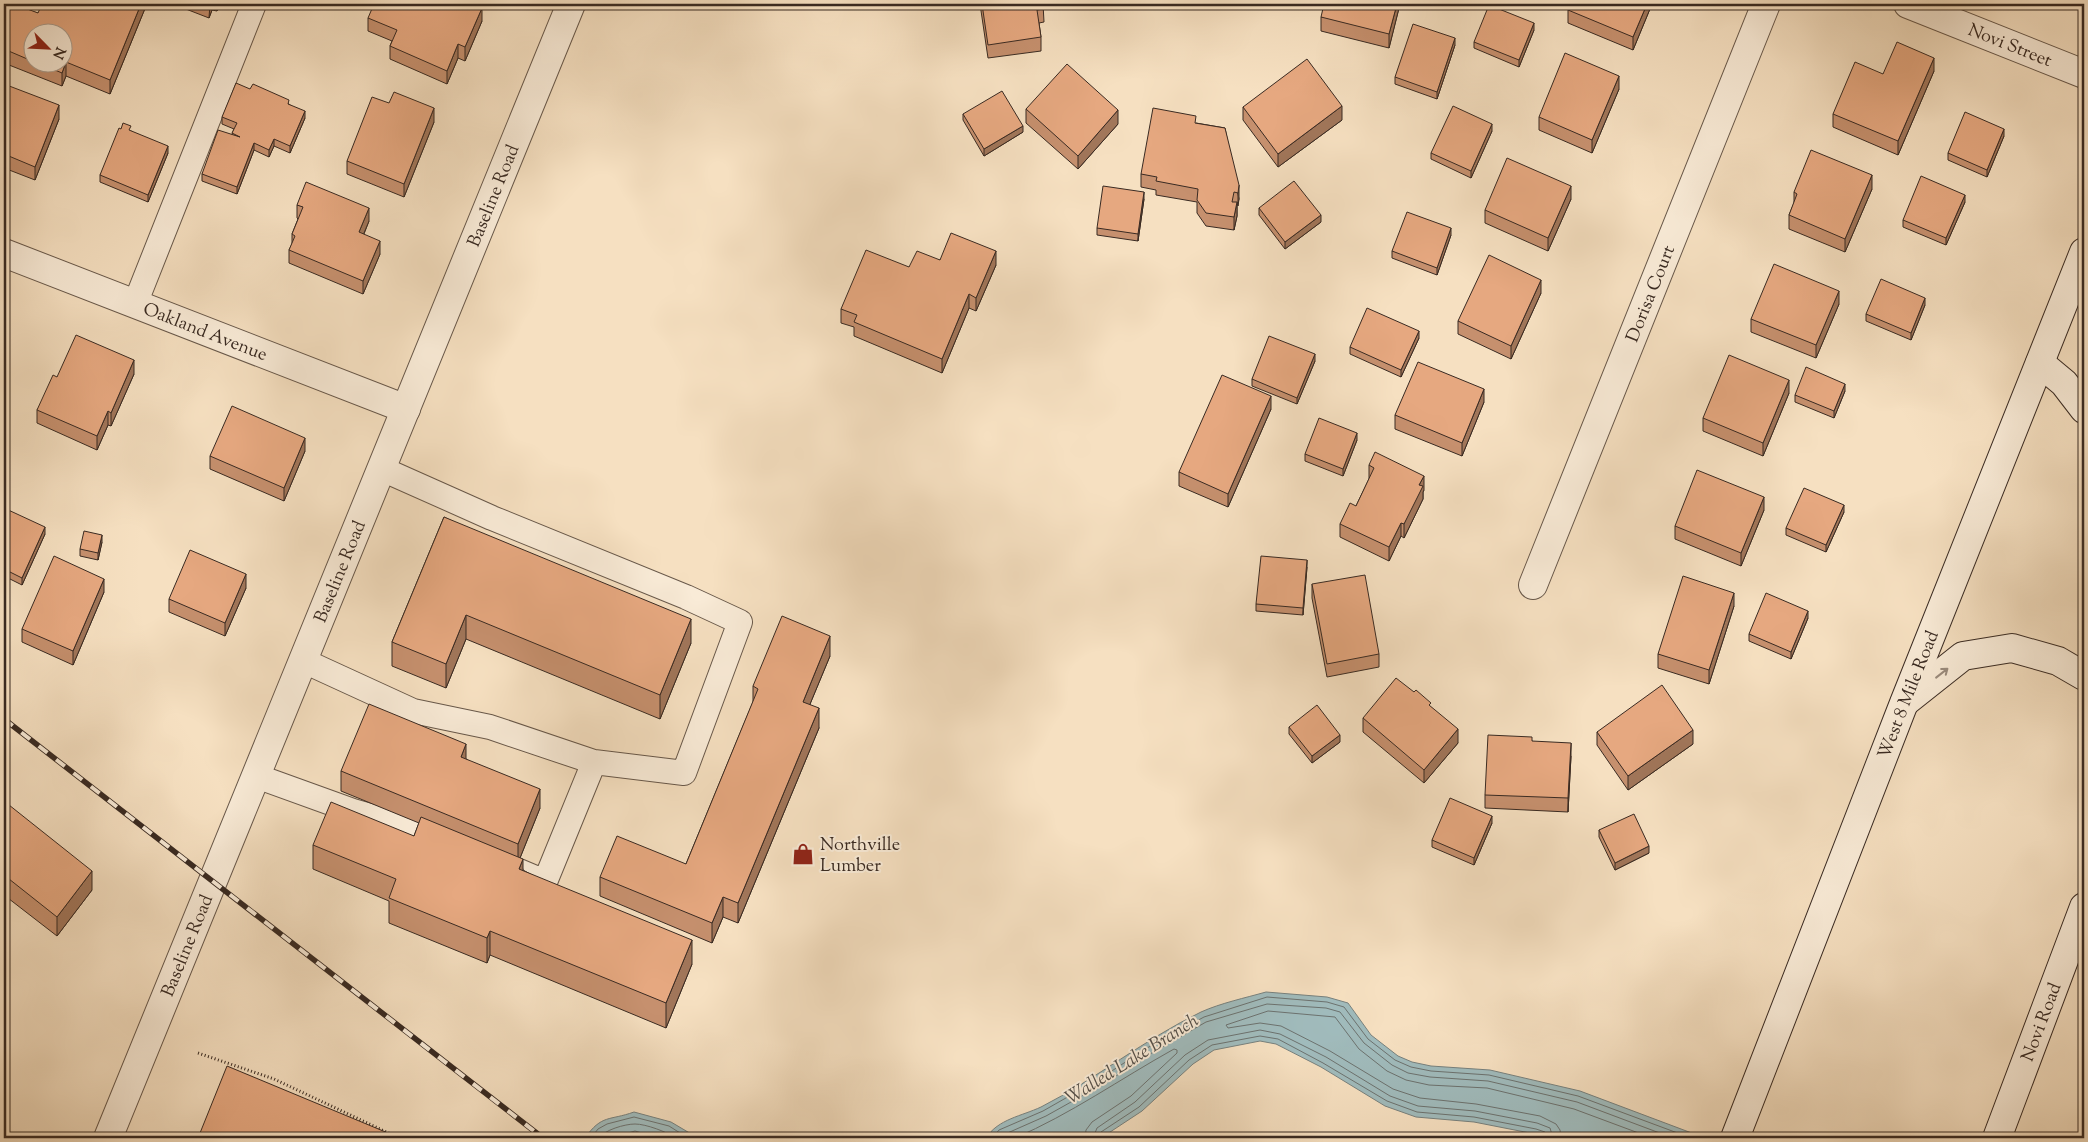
<svg xmlns="http://www.w3.org/2000/svg" width="2088" height="1142" font-family="'Sorts Mill Goudy',serif">
<style>
.water{fill:#a0bbbc;stroke:#77817e}
.lines{fill:none;stroke-linecap:round;stroke-linejoin:round}
.shore{stroke:#6c726f;stroke-width:1}
.lane-casing{stroke:#68584a;stroke-width:26}
.street-casing{stroke:#68584a;stroke-width:30}
.secondary-casing{stroke:#392a22;stroke-width:30}
.path{stroke:#392a22;stroke-width:3;stroke-dasharray:1 2.5;stroke-linecap:butt}
.lane{stroke:#f9ebd7;stroke-width:24}
.street{stroke:#f9ebd7;stroke-width:28}
.secondary{stroke:#f9ebd7;stroke-width:28}
.rail-casing{stroke:#392a22;stroke-width:5.5}
.rail{stroke:#f9ebd7;stroke-width:4;stroke-dasharray:11;stroke-linecap:butt}
.wall{fill:#c6906e;stroke:#392a22;fill-rule:evenodd}
.shaded-wall{fill:#a1765a;stroke:#392a22}
.building{fill:#e6a880;stroke:#392a22}
.oneway{stroke:#998a7c}
.labels{text-anchor:middle;stroke-width:4;stroke-linejoin:round;paint-order:stroke}
.street-label{font-size:18px;fill:#392a22;stroke:#f9ebd7}
.poi-label{font-size:18px;fill:#392a22;stroke:#f9ebd7;text-anchor:start}
.water-label{font-size:19px;font-style:italic;fill:#534e48;stroke:#f9ebd7}
</style>
<rect width="100%" height="100%" fill="#f6e0c1"/>
<filter id="stains"><feTurbulence type="fractalNoise" baseFrequency=".004" numOctaves="4"/><feColorMatrix values="0 0 0 0 .2 0 0 0 0 .09 0 0 0 0 .02 0 0 0 .5 -.17"/></filter>
<radialGradient id="worn" r=".72"><stop offset=".6" stop-color="#630" stop-opacity="0"/><stop offset="1" stop-color="#630" stop-opacity=".3"/></radialGradient>
<path class="water" d="M1266 992 1327 997 1348 1003 1371 1035 1398 1056 1412 1062 1431 1066 1490 1070 1580 1091 1705 1138H1549L1535 1134 1474 1122 1416 1117 1385 1106 1321 1067 1276 1044 1260 1041 1214 1050 1193 1064 1142 1111 1101 1138H986C998 1119 1022 1116 1041 1107 1096 1079 1145 1039 1201 1012 1221 1003 1245 998 1266 992Z
M634 1112 671 1122 698 1138H585C602 1114 609 1121 634 1112Z"/>
<g class="lines">
<path class="shore" d="M591 1138 598 1129 607 1124 634 1117 669 1126 688 1138
M599 1138C604 1130 625 1124 635 1124 646 1124 667 1132 676 1138
M609 1138 635 1131 660 1138
M992 1138 999 1130 1043 1111 1101 1078 1147 1048 1204 1017 1267 997 1327 1002 1344 1007 1368 1039 1395 1060 1411 1067 1431 1071 1489 1075 1578 1096 1691 1138
M1000 1138 1003 1135 1046 1116 1105 1083 1150 1054 1206 1022 1267 1004 1326 1008 1340 1012 1364 1043 1392 1065 1408 1073 1430 1077 1488 1081 1577 1102 1673 1138
M1015 1138C1071 1114 1120 1079 1174 1049L1177 1050V1053L1131 1096 1092 1122 1086 1130 1085 1138
M1093 1138 1097 1128 1135 1102 1185 1055 1208 1040 1260 1030 1280 1034 1326 1057 1390 1096 1418 1106 1475 1111 1537 1123 1550 1128 1553 1138
M1099 1138 1101 1132 1139 1107 1189 1060 1212 1045 1260 1036 1278 1039 1323 1063 1387 1101 1417 1112 1474 1117 1536 1129 1545 1132 1547 1138
M1561 1138 1560 1130 1556 1124 1540 1116 1476 1104 1420 1098 1393 1089 1330 1051 1281 1026 1260 1023 1228 1028 1226 1025 1268 1011 1335 1017 1359 1049 1387 1071 1406 1080 1429 1085 1487 1088 1574 1109 1652 1138"/>
<g class="lane-casing">
<path id="lane" d="M135 304 254 4
M382 469 492 518 686 597 740 622 684 773 594 762
M304 661 413 711 490 727 594 762 545 882 519 871
M256 776 353 811 423 831 446 841"/>
</g>
<g class="street-casing">
<g id="street">
<path id="s1" d="M1908 4 2084 74"/>
<path id="s2" d="M4 253 406 409"/>
<path id="s3" d="M1533 585 1766 4"/>
<path id="s4" d="M108 1138 571 4"/>
</g>
</g>
<g class="secondary-casing">
<g id="secondary">
<path d="M2040 363 2064 383 2084 409"/>
<path d="M1905 702 1963 656 2012 648 2058 661 2084 676"/>
<path id="s5" d="M1735 1138 1904 703 2084 252"/>
<path id="s6" d="M1997 1138 2084 907"/>
</g>
</g>
<path class="path" d="M198 1053 274 1079 399 1138"/>
<use href="#lane" class="lane"/>
<use href="#street" class="street"/>
<use href="#secondary" class="secondary"/>
<g class="rail-casing">
<path id="rail" d="M4 719 543 1138"/>
</g>
<use href="#rail" class="rail"/>
</g>
<path class="wall" d="M4 4 38 13 146 4V6L110 94 66 76 62 86 4 63ZM32 32 62 62H32Z
M173 4H220L217 11 212 10 209 18Z
M980 4H1043L1044 22 1039 23 1041 37V51L988 58Z
M1400 4 1389 48 1321 31V17Z
M1652 4 1633 50 1568 23V10Z
M368 18 482 21 465 61 458 58 447 84 390 59V46L392 41 368 31Z
M1534 30 1519 67 1474 48V42Z
M1455 45 1437 99 1395 84V77Z
M1934 71 1898 155 1833 127V114L1883 74Z
M4 84 59 119 35 180 4 168Z
M250 89 289 104 305 118 290 153 274 146 269 157 254 150 237 194 202 181V174L232 134 234 129 222 124V117Z
M1619 89 1592 153 1539 130V117Z
M1243 107 1342 120 1278 167 1243 120Z
M1026 109 1118 124 1078 169 1026 123Z
M963 114 1023 132 984 156 963 120Z
M434 122 404 197 347 174V161Z
M1196 123 1225 128 1239 199 1237 206V216L1234 230 1206 226 1197 213V202L1156 195V190L1141 187V174Z
M131 131 168 153 148 202 100 182V175Z
M1492 131 1471 178 1431 159V153Z
M2004 136 1987 177 1948 160V153Z
M1872 189 1845 252 1789 229V215L1794 203V192Z
M1144 199 1138 241 1097 235V228Z
M1571 199 1548 251 1485 223V210Z
M1965 202 1946 245 1903 227V220Z
M297 205 369 221 364 234 380 254 363 294 289 263V250L292 244V234L298 219 297 218Z
M1259 208 1321 222 1285 249 1259 215Z
M1451 235 1437 275 1392 258V251Z
M940 260 996 265 976 311 969 308 942 373 854 336V327L841 323V309L909 267Z
M1541 293 1511 359 1458 334V321Z
M1839 304 1816 358 1751 332V319Z
M1925 305 1911 340 1866 321V314Z
M1419 338 1401 377 1350 354V347Z
M1315 361 1297 404 1252 386V379Z
M134 374 111 426 108 425 97 450 37 423V410L57 377Z
M1845 391 1834 418 1795 402V395Z
M1789 393 1763 456 1703 431V418Z
M1484 402 1462 456 1395 429V415Z
M1271 409 1228 507 1179 486V472Z
M1357 440 1343 476 1305 461V454Z
M305 451 284 501 210 469V456Z
M1369 465 1424 490 1423 492V499L1404 538 1401 536 1389 561 1340 537V524L1356 506 1369 479Z
M4 508 45 534 22 585 4 576Z
M1764 510 1741 566 1675 539V526Z
M1844 512 1826 552 1786 535V528Z
M444 517 691 643 660 719 466 639 446 688 392 666V642Z
M102 542 98 560 80 556V549Z
M1307 567 1303 615 1256 611V604Z
M1312 584 1379 654V667L1327 677 1312 598Z
M246 588 225 636 169 612V599Z
M104 592 73 665 22 642V629Z
M1734 606 1709 684 1658 668V654Z
M1808 618 1791 659 1749 641V634Z
M830 656 810 704 819 728 738 923 723 917 712 943 600 896V877L686 864 753 702V686Z
M1431 707 1458 743 1424 783 1363 732V718Z
M1289 727 1340 742 1312 763 1289 734Z
M1597 732 1693 744 1628 790 1597 745Z
M1532 741 1571 756 1568 812 1485 808V795Z
M466 759 540 808 520 858 523 870 692 964 666 1028 490 955 487 963 389 923V901L313 869V845L414 836 419 823 341 791V771Z
M4 801 92 890 57 936 4 895Z
M1492 823 1474 865 1432 847V840Z
M1599 830 1649 853 1615 870 1599 837Z"/>
<path class="shaded-wall" d="M141 4H146V6L110 94V80Z
M210 4H212V10L209 18Z
M217 4H220L217 11Z
M1397 4H1400L1389 48V34Z
M1647 4H1652L1633 50V37Z
M482 8V21L465 61V47Z
M1534 23V30L1519 67V60Z
M1455 38V45L1437 99V92Z
M458 44V58L447 84V71Z
M1934 58V71L1898 155V141Z
M66 62V76L62 86V73Z
M1619 76V89L1592 153V140Z
M59 105V119L35 180V167Z
M1342 106V120L1278 167V154Z
M434 108V122L404 197V184Z
M1118 110V124L1078 169V156Z
M305 111V118L290 153V146Z
M1492 124V131L1471 178V171Z
M1023 126V132L984 156V149Z
M2004 129V136L1987 177V170Z
M274 139V146L269 157V150Z
M254 143V150L237 194V187Z
M168 146V153L148 202V195Z
M1872 175V189L1845 252V239Z
M1239 185V199L1238 206V193Z
M1571 186V199L1548 251V238Z
M1144 192V199L1138 241V234Z
M1965 195V202L1946 245V238Z
M1237 202V216L1234 230V217Z
M369 208V221L359 245V232Z
M1321 215V222L1285 249V242Z
M1451 228V235L1437 275V268Z
M380 241V254L363 294V281Z
M996 251V265L976 311V298Z
M1541 280V293L1511 359V346Z
M1839 291V304L1816 358V345Z
M969 294V308L942 373V359Z
M1925 298V305L1911 340V333Z
M1419 331V338L1401 377V370Z
M1315 354V361L1297 404V398Z
M134 360V374L111 426V413Z
M1789 380V393L1763 456V443Z
M1845 384V391L1834 418V411Z
M1484 389V402L1462 456V443Z
M1271 396V409L1228 507V494Z
M108 411V425L97 450V436Z
M1357 433V440L1343 476V469Z
M305 438V451L284 501V488Z
M1424 476V490L1423 492V499L1404 538V524L1419 485Z
M1764 497V510L1741 566V553Z
M1844 505V512L1826 552V545Z
M1401 523V536L1389 561V547Z
M45 527V534L22 585V578Z
M102 535V542L98 560V553Z
M1307 560V567L1303 615V608Z
M246 574V588L225 636V623Z
M104 579V592L73 665V651Z
M1734 593V606L1709 684V670Z
M1808 611V618L1791 659V652Z
M466 615V639L446 688V664Z
M691 619V643L660 719V695Z
M830 636V656L803 721V702Z
M819 708V728L738 923V903Z
M1458 729V743L1424 783V770Z
M1693 730V744L1628 790V776Z
M1340 735V742L1312 763V756Z
M1571 743V756L1568 812V798Z
M466 744V763L461 757Z
M540 789V808L518 863V844Z
M1492 816V823L1474 865V858Z
M1649 846V853L1615 870V863Z
M523 859V884L519 869Z
M92 871V890L57 936V917Z
M723 897V917L712 943V923Z
M490 931V955L487 963V938Z
M692 940V964L666 1028V1003Z"/>
<path class="building" d="M4 4H14L38 13 42 4H141L110 80 66 62 62 73 36 62H62V32H32V61L4 49Z
M374 4H473L482 8 465 47 458 44 447 71 390 46 397 30 368 18Z
M982 4H1043L1044 9 1037 10 1041 37 988 45Z
M1324 4H1397L1389 34 1321 17Z
M1570 4H1647L1633 37 1568 10Z
M1489 5 1534 23 1519 60 1474 42Z
M1413 24 1455 38 1437 92 1395 77Z
M1897 42 1934 58 1898 141 1833 114 1855 62 1883 74Z
M1565 53 1619 76 1592 140 1539 117Z
M1307 59 1342 106 1278 154 1243 107Z
M1067 64 1118 110 1078 156 1026 109Z
M236 83 250 89 253 84 289 100 288 104 305 111 290 146 274 139 269 150 254 143 237 187 202 174 218 130 240 137 232 133 237 123 222 117Z
M4 84 59 105 35 167 4 154Z
M1002 91 1023 126 984 149 963 114Z
M394 92 434 108 404 184 347 161 372 97 389 103Z
M1453 106 1492 124 1471 171 1431 153Z
M1153 108 1196 116 1195 123 1225 128 1239 185 1238 193 1234 192 1232 202H1237L1234 217 1206 213 1197 200 1198 189 1156 181 1157 177 1141 174Z
M1965 112 2004 129 1987 170 1948 153Z
M123 123 131 126 129 130 168 146 148 195 100 175 119 128 121 129Z
M1811 150 1872 175 1845 239 1789 215 1797 194 1794 192Z
M1507 158 1571 186 1548 238 1485 210Z
M1921 176 1965 195 1946 238 1903 220Z
M1294 181 1321 215 1285 242 1259 208Z
M306 182 369 208 359 232 380 241 363 281 289 250 295 236 292 234 303 207 297 205Z
M1103 186 1144 192 1138 234 1097 228Z
M1407 212 1451 228 1437 268 1392 251Z
M951 233 996 251 976 298 969 294 942 359 854 322 857 315 841 309 866 250 909 267 917 251 940 260Z
M1489 255 1541 280 1511 346 1458 321Z
M1774 264 1839 291 1816 345 1751 319Z
M1881 279 1925 298 1911 333 1866 314Z
M1367 308 1419 331 1401 370 1350 347Z
M76 335 134 360 111 413 108 411 97 436 37 410 53 375 57 377Z
M1269 336 1315 354 1297 398 1252 379Z
M1729 355 1789 380 1763 443 1703 418Z
M1418 362 1484 389 1462 443 1395 415Z
M1806 367 1845 384 1834 411 1795 395Z
M1222 375 1271 396 1228 494 1179 472Z
M232 406 305 438 284 488 210 456Z
M1319 418 1357 433 1343 469 1305 454Z
M1375 452 1424 476 1419 485 1423 486 1404 524 1401 523 1389 547 1340 524 1350 503 1356 506 1374 468 1369 465Z
M1697 470 1764 497 1741 553 1675 526Z
M1804 488 1844 505 1826 545 1786 528Z
M4 508 45 527 22 578 4 569Z
M444 517 691 619 660 695 466 615 446 664 392 642Z
M84 531 102 535 98 553 80 549Z
M190 550 246 574 225 623 169 599Z
M54 556 104 579 73 651 22 629Z
M1261 556 1307 560 1303 608 1256 604Z
M1365 575 1379 654 1327 664 1312 584Z
M1683 576 1734 593 1709 670 1658 654Z
M1766 593 1808 611 1791 652 1749 634Z
M782 616 830 636 803 702 819 708 738 903 723 897 712 923 600 877 617 836 686 864 758 689 753 686Z
M1396 678 1414 692 1416 690 1431 703 1429 705 1458 729 1424 770 1363 718Z
M1662 685 1693 730 1628 776 1597 732Z
M369 704 466 744 461 757 540 789 518 844 341 771Z
M1317 705 1340 735 1312 756 1289 727Z
M1488 735 1532 737V741L1571 743 1568 798 1485 795Z
M1450 798 1492 816 1474 858 1432 840Z
M4 801 92 871 57 917 4 875Z
M331 802 414 836 421 817 523 859 519 869 692 940 666 1003 490 931 487 938 389 898 396 879 313 845Z
M1634 814 1649 846 1615 863 1599 830Z
M227 1066 400 1138H198Z"/>
<defs><path id="oneway-shaft" d="M-6 0H5M1.5-3L5.5 0L1.5 3" fill="none" stroke-width="1.6" stroke-linecap="round" stroke-linejoin="round" transform="scale(1.25)"/></defs>
<use class="oneway" href="#oneway-shaft" transform="translate(1942 673) rotate(-38)"/>
<defs>
<g id="shop-bare" transform="scale(1.725)"><path d="M-5-2.5h2.3a2.7 3.5 0 0 1 5.4 0H5L5.5 6h-11ZM-1.5-2.5h3a1.5 2.3 0 0 0-3 0Z" fill="#8f2418" stroke="#f9ebd7" stroke-width="2.5" paint-order="stroke"/></g>
</defs>
<g fill-rule="evenodd">
<use href="#shop-bare" x="803" y="854"/>
</g>
<g class="labels">
<g class="street-label">
<text dy="6" stroke="none"><textPath href="#s1" startOffset="110">Novi Street</textPath></text>
<text dy="6" stroke="none"><textPath href="#s4" startOffset="1018">Baseline Road</textPath></text>
<text dy="6" stroke="none"><textPath href="#s3" startOffset="314">Dorisa Court</textPath></text>
<text dy="6" stroke="none"><textPath href="#s2" startOffset="216">Oakland Avenue</textPath></text>
<text dy="6" stroke="none"><textPath href="#s4" startOffset="612">Baseline Road</textPath></text>
<text dy="6" stroke="none"><textPath href="#s5" startOffset="476">West 8 Mile Road</textPath></text>
<text dy="6" stroke="none"><textPath href="#s4" startOffset="208">Baseline Road</textPath></text>
<text dy="6" stroke="none"><textPath href="#s6" startOffset="124">Novi Road</textPath></text>
</g>
<g class="poi-label">
<text x="820" y="850">Northville<tspan x="820" dy="21">Lumber</tspan></text>
</g>
<g class="water-label">
<text transform="translate(1131 1058) rotate(-32)" y="7">Walled Lake Branch</text>
</g>
</g>
<rect width="2088" height="1142" fill="none" stroke="#f6e0c1" stroke-width="20"/>
<rect x="5" y="5" width="2078" height="1132" fill="none" stroke="#392a22" stroke-width="2.5"/>
<rect x="10" y="10" width="2068" height="1122" fill="none" stroke="#392a22"/>
<g transform="translate(48 48) rotate(114)"><circle r="24" fill="#f9ebd7" stroke="#ac9e8f"/>
<path d="M0-4L9 19L0 12L-9 19Z" fill="#8f2418"/>
<text y="-8" font-size="14" font-weight="bold" text-anchor="middle" fill="#392a22">N</text>
</g>
<rect width="100%" height="100%" filter="url(#stains)"/>
<rect width="100%" height="100%" fill="url(#worn)"/>
</svg>
